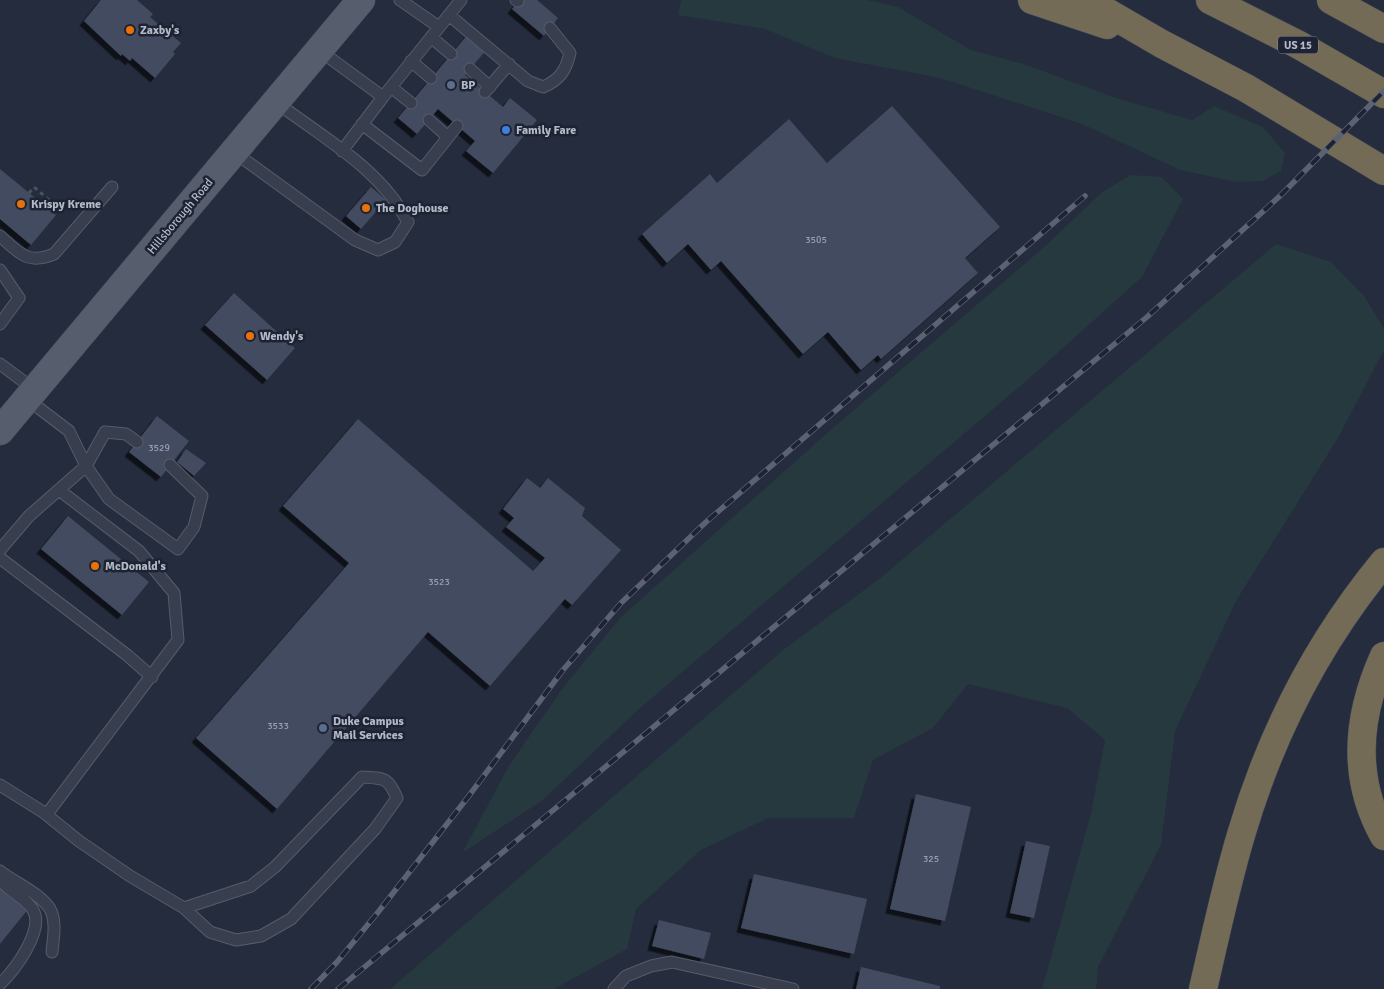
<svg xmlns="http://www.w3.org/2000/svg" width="1384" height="989" font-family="Signika,sans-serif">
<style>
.green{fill:#26393e}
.building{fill:#434b5f;filter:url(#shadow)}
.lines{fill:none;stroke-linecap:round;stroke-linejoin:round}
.service-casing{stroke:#565c6b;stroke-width:13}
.primary-casing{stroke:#414756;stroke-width:29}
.motorway-casing{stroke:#434958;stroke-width:29}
.path{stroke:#44565b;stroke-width:3;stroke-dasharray:4 4;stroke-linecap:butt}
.service{stroke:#383e4d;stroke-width:11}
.primary{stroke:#565d6d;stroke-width:28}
.motorway{stroke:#736b55;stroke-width:28}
.rail-casing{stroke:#5a6274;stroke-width:5.5}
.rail{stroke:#1d2332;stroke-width:4;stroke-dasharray:11;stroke-linecap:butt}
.food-dot{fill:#e8710a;stroke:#1d2332;stroke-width:2}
.service-dot{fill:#5c6f8a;stroke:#1d2332;stroke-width:2}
.shop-dot{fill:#3f7fe0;stroke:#1d2332;stroke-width:2}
.labels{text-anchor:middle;stroke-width:5;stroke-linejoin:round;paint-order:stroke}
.number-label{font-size:10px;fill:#989eae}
.shield{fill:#1d2332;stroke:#878c9b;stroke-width:1}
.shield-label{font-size:11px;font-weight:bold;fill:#b4b9c8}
.poi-label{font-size:12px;font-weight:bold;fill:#b4b9c8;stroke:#1d2332;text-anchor:start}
.street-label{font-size:12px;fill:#b4b9c8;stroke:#1d2332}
</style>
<defs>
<filter id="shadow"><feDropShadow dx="-4.5" dy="4.5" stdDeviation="0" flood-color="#0009"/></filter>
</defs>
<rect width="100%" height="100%" fill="#242c3d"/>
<path class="green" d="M681 0H868L898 7 971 50 1024 64 1113 97 1192 120 1214 106 1263 127 1285 153 1281 171 1263 181 1236 182 1180 170 1082 124 940 78 835 58 765 29 678 15Z
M1131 175 1162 177 1183 199 1142 277 1024 383 640 708 543 800 462 853 510 764 562 689 621 617 835 426 1043 248 1102 192Z
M1276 244 1331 262 1365 297 1384 329V350L1338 438 1236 601 1175 731 1161 845 1098 967 1096 989H1042L1091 813 1105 740 1067 708 968 684 933 728 873 760 854 818H768L701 850 636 909 627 949 554 989H390L783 650 879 579Z"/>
<path class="building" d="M101 0H137L153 14 150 17 181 43 173 52 175 54 155 78 132 58 130 61 122 54 121 56 84 21Z
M519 0H537L558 18 544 36 512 9Z
M469 33 487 49 465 75 503 107 510 98 537 120 493 173 466 151 475 141 438 109 417 134 398 118Z
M892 106 1000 227 965 258 978 273 881 359 878 355 861 370 828 332 803 354 721 261 711 270 688 244 667 263 642 234 710 174 717 183 789 119 827 163Z
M0 169 56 215 31 245 0 219Z
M371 187 386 200 361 229 346 216Z
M234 293 295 348 267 380 205 325Z
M157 416 189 441 161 477 129 452Z
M358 419 533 571 545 558 506 527 514 518 503 509 527 478 540 488 548 478 585 508 582 516 621 550 572 605 565 599 490 686 428 632 277 809 196 738 349 563 283 506Z
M186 449 206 463 194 476 177 462Z
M68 516 149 582 122 615 41 549Z
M916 794 971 807 945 921 890 909Z
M1026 841 1050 846 1034 918 1010 913Z
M754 874 867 899 854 954 741 928Z
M0 883 29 908 0 944Z
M659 920 711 933 704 959 652 946Z
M861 967 940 986V989H856Z"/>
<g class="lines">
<g class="service-casing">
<path id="service" d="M400 0 439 27
M516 0 518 1
M449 15 528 81 543 87C560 80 566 70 570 53L550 28
M431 37 451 54
M319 50 383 97 342 151
M411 61 431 78
M470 69 490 87
M391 87 411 103
M485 92 509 64
M383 97 461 0
M429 120 448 137
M362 124 422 170 457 126
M234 152 355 240 378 250 395 242 408 222C380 168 323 138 276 102
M0 236C19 253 28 265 54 254L112 187
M0 270 19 298 0 324
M0 364 35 390
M27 399 69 431 86 466 109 499 178 549 194 527 202 496 170 465
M0 550 29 516 86 466 105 432 126 434 137 442
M0 558 127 655 152 677
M0 785 43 812 79 841 130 876 184 908 210 932 236 940 261 936 291 919 375 829 397 798C388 777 384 778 362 777L275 867 251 886 184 908
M47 814 178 640 174 593 139 551 59 490
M0 871C15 883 40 893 50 909 57 921 53 940 52 952
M0 879C8 892 26 897 33 910 45 930 14 971 0 984
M614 989 626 976 651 966 672 962 793 989"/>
</g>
<g class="primary-casing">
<path id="primary" d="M0 431 361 0"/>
</g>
<g class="motorway-casing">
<path id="motorway" d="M1032 0 1107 25
M1086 0 1162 44 1246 88 1384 171
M1210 0 1299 45 1384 94
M1331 0 1384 29
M1384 656C1357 716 1351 777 1384 836
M1203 989C1215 938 1226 885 1241 835 1270 736 1318 642 1384 562"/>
</g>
<path class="path" d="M29 193 34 187 64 213"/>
<use href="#service" class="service"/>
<use href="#primary" class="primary"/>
<use href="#motorway" class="motorway"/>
<g class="rail-casing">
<path id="rail" d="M311 989 337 962 379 911 468 797 563 670 621 603 706 522 1085 196
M338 989 1147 317 1281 195 1384 91"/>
</g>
<use href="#rail" class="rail"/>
</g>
<g class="food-dot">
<circle cx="130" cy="30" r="5"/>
<circle cx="21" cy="204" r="5"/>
<circle cx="366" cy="208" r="5"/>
<circle cx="250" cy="336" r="5"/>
<circle cx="95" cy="566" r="5"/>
</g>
<g class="service-dot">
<circle cx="451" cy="85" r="5"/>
<circle cx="323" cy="728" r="5"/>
</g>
<circle class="shop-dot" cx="506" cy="130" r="5"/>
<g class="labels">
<g class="number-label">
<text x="816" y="243">3505</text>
<text x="159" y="451">3529</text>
<text x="439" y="585">3523</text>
<text x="278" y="729">3533</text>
<text x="931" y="862">325</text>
</g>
<rect class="shield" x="1278" y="36.5" width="40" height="17" rx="4"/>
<g class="shield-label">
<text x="1298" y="49">US 15</text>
</g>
<g class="poi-label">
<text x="140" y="34">Zaxby's</text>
<text x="461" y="89">BP</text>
<text x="516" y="134">Family Fare</text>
<text x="31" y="208">Krispy Kreme</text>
<text x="376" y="212">The Doghouse</text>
<text x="260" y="340">Wendy's</text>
<text x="105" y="570">McDonald's</text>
<text x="333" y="725">Duke Campus<tspan x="333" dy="14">Mail Services</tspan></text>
</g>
<g class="street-label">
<text transform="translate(180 216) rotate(-50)" y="4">Hillsborough Road</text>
</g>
</g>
</svg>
